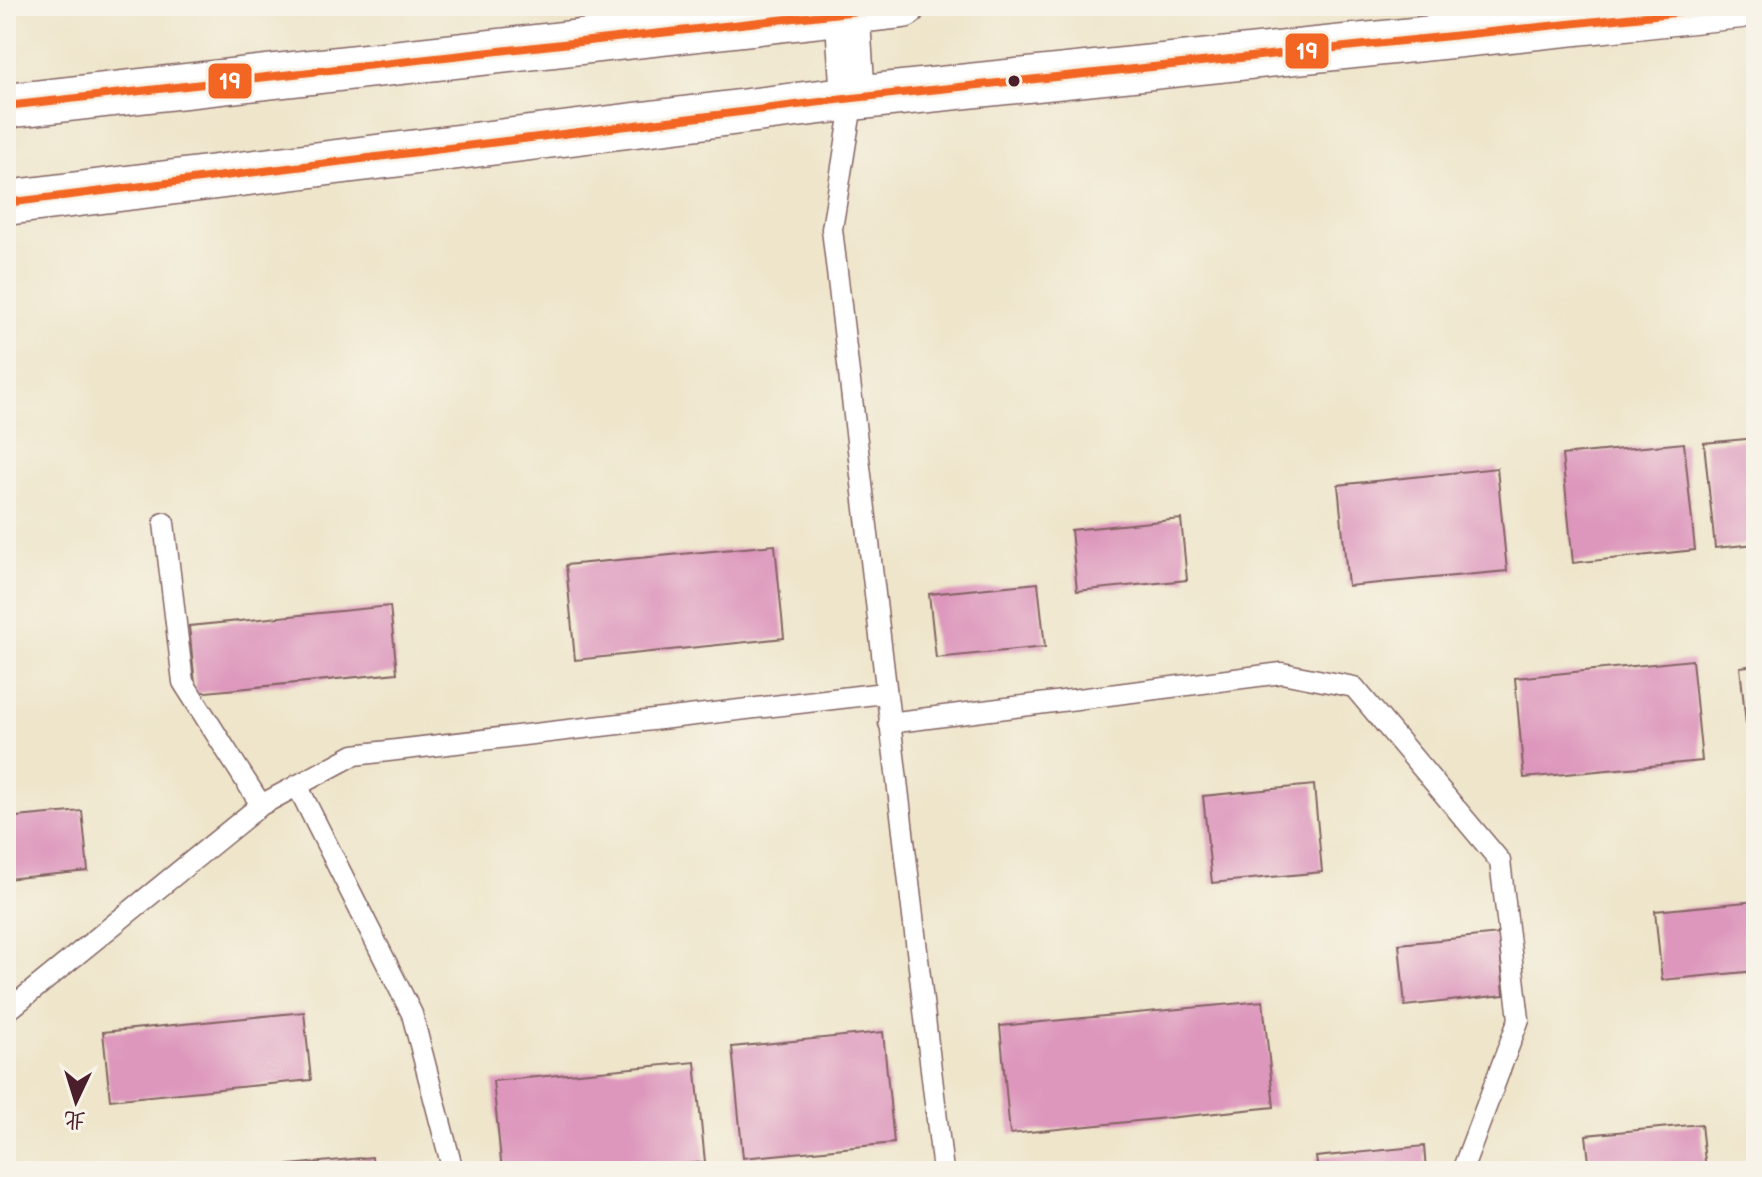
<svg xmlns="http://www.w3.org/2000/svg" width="1762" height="1177" font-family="'Balsamiq Sans','LXGW WenKai TC',sans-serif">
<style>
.building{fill:#dd96bc}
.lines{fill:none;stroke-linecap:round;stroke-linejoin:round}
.lane-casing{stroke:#836463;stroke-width:23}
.secondary-casing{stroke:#836463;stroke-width:47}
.primary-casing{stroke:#836463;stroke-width:47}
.lane{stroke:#fff;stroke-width:20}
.secondary{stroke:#fff;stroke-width:44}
.primary{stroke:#fff;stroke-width:44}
.bus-1-casing{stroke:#f7f3e8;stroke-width:14}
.bus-1{stroke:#f26522;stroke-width:8}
.bus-dot{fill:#4a1f2b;stroke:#f7f3e8;stroke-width:3}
.line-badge{stroke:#f7f3e8;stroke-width:3}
.badge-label{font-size:22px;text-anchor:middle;font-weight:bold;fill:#fff}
</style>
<rect width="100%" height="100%" fill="#f7f3e8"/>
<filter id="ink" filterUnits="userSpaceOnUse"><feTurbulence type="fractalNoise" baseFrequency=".0125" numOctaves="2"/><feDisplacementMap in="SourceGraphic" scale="16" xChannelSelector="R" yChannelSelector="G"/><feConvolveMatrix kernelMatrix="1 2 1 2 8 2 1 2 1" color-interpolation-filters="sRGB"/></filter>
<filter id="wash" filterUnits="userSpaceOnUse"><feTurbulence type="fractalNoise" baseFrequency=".006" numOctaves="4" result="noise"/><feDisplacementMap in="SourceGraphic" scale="32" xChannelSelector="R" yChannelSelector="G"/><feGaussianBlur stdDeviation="1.8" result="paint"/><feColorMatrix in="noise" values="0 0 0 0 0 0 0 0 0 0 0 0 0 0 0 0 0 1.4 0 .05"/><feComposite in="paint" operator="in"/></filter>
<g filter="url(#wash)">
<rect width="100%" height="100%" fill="#eee5ca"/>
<g id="blocks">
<path class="building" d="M1756 438V544L1715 548 1704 443Z
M1684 443 1695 550 1573 563 1562 455Z
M1497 468 1507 571 1348 586 1338 485Z
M1181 519 1187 580 1077 591 1071 530Z
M775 545 784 638 575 660 566 565Z
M1038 583 1045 647 936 658 929 594Z
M390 606 397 673 196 693 189 626Z
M1692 660 1702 761 1524 778 1515 678Z
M1756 665V723L1746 724 1740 667Z
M1314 785 1322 872 1212 883 1203 796Z
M82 811 88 871 6 879V818Z
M1756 901V971L1662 980 1655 911Z
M1499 934 1504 995 1405 1006 1399 944Z
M1263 1001 1274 1107 1010 1134 1000 1026Z
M304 1012 311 1080 110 1100 103 1032Z
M883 1032 894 1143 743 1158 732 1047Z
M695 1062 705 1162 615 1171H502L493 1081Z
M1701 1124 1706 1171H1590L1586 1135Z
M1424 1146 1426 1171H1318L1316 1157Z
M372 1157 373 1171H249V1169Z
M137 1165V1171H95V1169Z"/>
</g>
</g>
<g filter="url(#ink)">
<use href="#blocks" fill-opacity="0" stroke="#836463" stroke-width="2"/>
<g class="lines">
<g class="lane-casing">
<path id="lane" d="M853 98 832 229 943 1171
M164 523 183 682 261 805
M889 723 1282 673 1354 687 1500 861 1519 1019 1462 1171
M297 785 412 1014 453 1171
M6 1012 261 805 354 755 884 693"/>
</g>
<g class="secondary-casing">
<path id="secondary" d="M847 6 853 98"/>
</g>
<g class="primary-casing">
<path id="primary" d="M6 106 903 6
M6 203 853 98 1741 6"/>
</g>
<use href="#lane" class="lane"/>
<use href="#secondary" class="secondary"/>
<use href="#primary" class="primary"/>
<g class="bus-1-casing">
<path id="bus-1" d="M6 106 903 6
M6 203 853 98 1741 6"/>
</g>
<use href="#bus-1" class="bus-1"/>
</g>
</g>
<circle class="bus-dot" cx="1014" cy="81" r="7"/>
<g class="line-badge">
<rect x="1284" y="32" width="46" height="38" rx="8" fill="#f26522"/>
<rect x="207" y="62" width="46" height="38" rx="8" fill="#f26522"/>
</g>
<g class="badge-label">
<text x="1307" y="59">19</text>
<text x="230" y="89">19</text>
</g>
<rect width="1762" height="1177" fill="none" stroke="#f7f3e8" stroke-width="32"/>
<g transform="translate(76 1101) rotate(184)" stroke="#f7f3e8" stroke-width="6" paint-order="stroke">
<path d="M0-6L14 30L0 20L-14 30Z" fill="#4a1f2b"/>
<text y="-12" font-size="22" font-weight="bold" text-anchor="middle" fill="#4a1f2b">北</text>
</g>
</svg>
